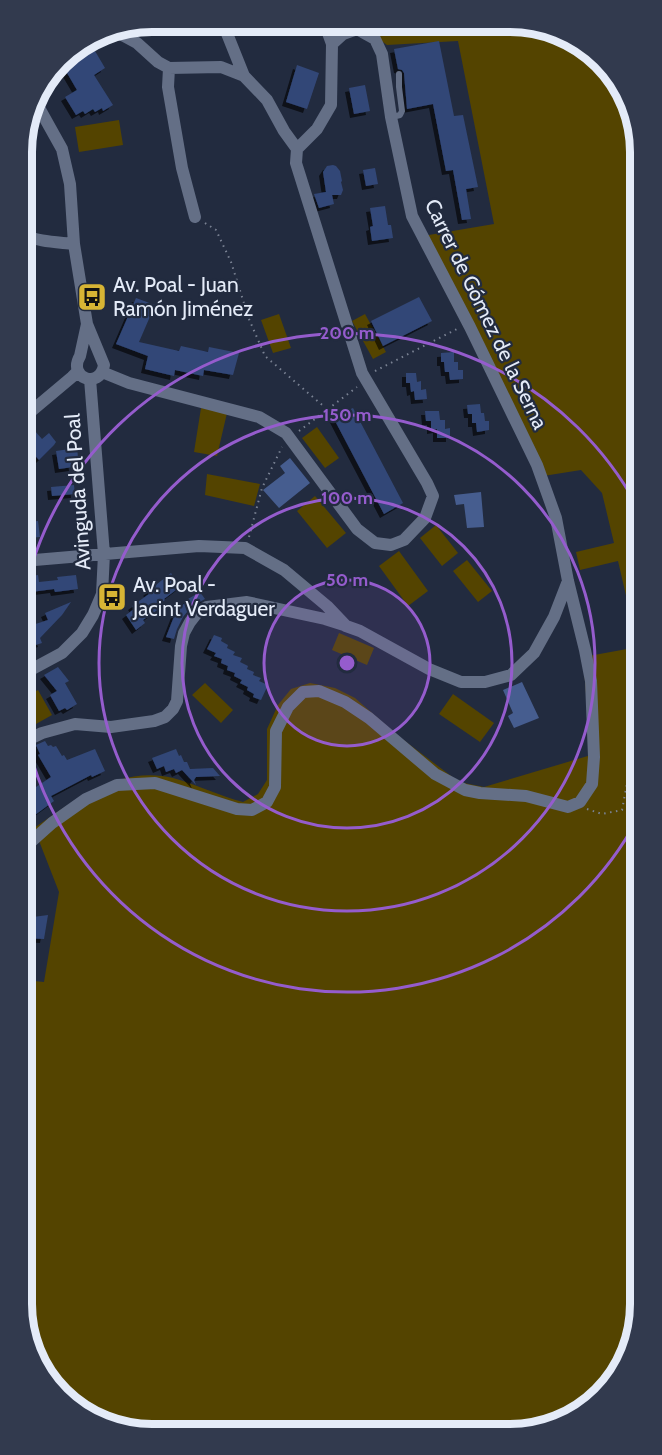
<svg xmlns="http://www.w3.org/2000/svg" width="662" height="1455" font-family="Cabin,sans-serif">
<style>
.green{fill:#544400}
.water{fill:#465d8f}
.building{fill:#324777;filter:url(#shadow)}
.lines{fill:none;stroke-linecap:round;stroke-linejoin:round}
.path{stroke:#7a8293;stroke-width:2;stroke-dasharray:1.5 4.5;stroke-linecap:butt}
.lane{stroke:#646f86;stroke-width:6}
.street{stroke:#646f86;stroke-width:12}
.ring{fill:none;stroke:#955ccd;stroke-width:3}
.labels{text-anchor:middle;stroke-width:4.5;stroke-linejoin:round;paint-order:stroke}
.poi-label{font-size:21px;fill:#e4ebf8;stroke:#222b3f;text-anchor:start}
.street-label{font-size:21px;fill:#e4ebf8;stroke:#222b3f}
.rim{fill:none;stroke:#e4ebf8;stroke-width:8}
.centre{fill:#955ccd;stroke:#222b3f;stroke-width:3}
.ring-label{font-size:18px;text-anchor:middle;font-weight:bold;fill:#955ccd;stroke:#222b3f;stroke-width:4.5;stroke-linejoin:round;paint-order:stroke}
</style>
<defs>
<filter id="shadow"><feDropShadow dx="-4" dy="4" stdDeviation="0" flood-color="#0009"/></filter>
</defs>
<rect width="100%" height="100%" fill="#222b3f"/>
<path class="green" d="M376 22 536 23 597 54 636 117 641 1313 614 1383 545 1429 126 1432 65 1401 26 1338 24 980 44 982 59 892 34 828C75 800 120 765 173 778 196 784 219 796 243 802L258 794 267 780V729L278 705 291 689 310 683 335 688 355 698 397 735 459 782 484 787 591 755 583 657 638 647 618 561 580 570 576 552 614 543 602 493 581 470 537 477 479 356 417 237 494 224 458 41 387 45 369 32Z
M119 120 123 145 79 152 75 127Z
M279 314 291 348 273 353 261 320Z
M365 314 386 352 373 359 352 321Z
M201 408 227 413 217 456 194 452Z
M317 427 339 458 325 468 302 438Z
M207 474 260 484 254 506 205 495Z
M315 496 346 533 327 548 297 511Z
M436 525 458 553 442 566 420 538Z
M399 551 428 591 408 606 379 566Z
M467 560 492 591 478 602 453 571Z
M339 633 374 648 367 665 332 650Z
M205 683 233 710 221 723 192 695Z
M38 690 52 715 36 724 23 701V698Z
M453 694 494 723 480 742 439 714Z"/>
<path class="water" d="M290 458 310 483 279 508 263 490 285 473 280 466Z
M481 492 484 527 467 528 464 504 456 505 454 495Z
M522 682 539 718 514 728 508 716 513 713 503 690Z"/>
<path class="building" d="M439 41 454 116 463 115 478 187 466 189 471 219 462 220 453 170 446 171 433 104 407 109 404 73 402 70 398 69 394 49Z
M86 51 89 54 95 51 105 68 94 75 113 105 103 111 102 108 95 112 93 109 85 114 83 111 76 115 65 97 77 90 60 61 64 55 66 57 69 56 71 57 76 54 78 57Z
M297 65 319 73 307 109 286 102Z
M365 85 370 111 354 114 349 88Z
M333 165 336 166 340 171 342 181 341 182 343 190 341 195H332L334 204 319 208 314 194 326 192 323 172 327 166Z
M375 168 378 184 366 186 363 170Z
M385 206 388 225H391L393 238 372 241 370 227 373 226 370 208Z
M419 297 432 321 383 346 371 321Z
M136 298 155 305 139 342 179 351 181 346 208 352 209 347 239 353 233 375 204 370 203 376 175 370 174 376 145 369 148 356 116 344Z
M454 352V362H458V370H463V379L450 380 449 372H445L444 362H441V353Z
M406 373H416L417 382 421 381V390L426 389 427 399 415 400 414 391 411 392 410 383H406Z
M480 404 481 413H484L485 421H489V430L477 432 476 423H472V414H468L467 405Z
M353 408 403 503 384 514 333 417Z
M425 411H439L440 420H445V429L450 428V438H437V429L431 430V421H426Z
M34 430 42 439 49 433 56 442 54 445 39 460 22 441Z
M77 448 78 457 72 458 73 467 59 469 56 451Z
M74 485 75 494 52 496 51 487Z
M38 521 40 537 28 538 26 522Z
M171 573 180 587 164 599 165 600 157 606 159 609 143 620 145 623 136 630 126 615 134 609 132 606 149 594 147 592Z
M38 575 39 582 58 580 57 577 76 575 78 589 55 592 54 589 23 593V577Z
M200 592 205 599 192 606 183 617 177 629 174 639 166 637 175 614 188 599Z
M71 602 62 615 40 638 42 643 29 647 23 632V628L48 620 45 613Z
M214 635 222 638 221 641 228 645 227 648 235 652 233 655 242 658 240 662 248 666 247 669 254 672 253 675 261 678 259 681 268 685 261 700 253 697 254 694 247 690 248 687 240 683 242 680 234 676 235 673 227 670 228 666 221 663 222 659 214 656 216 653 207 649Z
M58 667 69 681 65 683 77 704 67 710 65 708 59 711 50 695 57 691 44 675Z
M45 741 48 746 51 745 53 747 56 746 62 756 64 755 67 760 95 749 105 771 92 777 91 775 51 796 54 801 24 823V795L51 777 38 755 40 754 36 745Z
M176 749 179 756 181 755 184 762H187L190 769 213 768 220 776 196 777 194 780 196 785 182 770 176 773 174 769 166 772 164 766 157 769 152 758Z
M24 912H33V917L48 915 44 939 24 938Z"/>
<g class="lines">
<path class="path" d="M637 136V139
M205 223 216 230 231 262 249 319 265 356 328 410
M375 371 457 329
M299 431 357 387
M249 537 262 488 282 447
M587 809 602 814 622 810 629 773 639 766"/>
<path class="lane" d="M392 117 400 115 402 111 399 87V74"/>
<path class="street" d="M111 29 137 43 158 62 169 68 221 67 244 76
M169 68 168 87 182 168 195 217
M33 97 62 149 70 184 74 244 87 324 104 365C100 390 67 378 80 356L87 324
M297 149 317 129 331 105 332 44 324 22
M22 234C38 242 57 242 74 244
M102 372 129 383 259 417 286 433 357 529 375 543 391 545 404 540 425 518 433 496 427 483 362 373 296 163 297 149 284 131 267 100 244 76 222 21
M22 419 72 377 78 371
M23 561 199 546 245 548 284 570 327 606 346 626 360 631 429 669 461 682H485L511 675 534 653 554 617 568 581
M23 674 62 653 82 633 93 615 102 594 104 554 90 379
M23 742 42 733 75 724 111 727 154 721 165 717 173 709 177 701 181 646 184 633 190 622 197 613 207 607 247 602 325 619 344 625
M24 848 52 823 86 799 117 785 155 783 237 809 252 810 267 802 275 787 276 731 288 707 303 692 319 691 345 702 369 718 435 774 465 790 480 793 526 796 568 807 580 802 592 784 594 757 591 681 585 650 568 581 556 518 537 465 470 327 412 216 391 117 382 54 375 39 357 29 343 34 332 44"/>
</g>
<circle cx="347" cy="663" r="83" fill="#955ccd" fill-opacity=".12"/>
<g class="ring">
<circle cx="347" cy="663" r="83"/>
<circle cx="347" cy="663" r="165"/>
<circle cx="347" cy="663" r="248"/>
<path d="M638 818A330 330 0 0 1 24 729M23 600A330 330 0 0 1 637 506"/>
</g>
<defs>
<g id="bus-square" transform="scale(1.5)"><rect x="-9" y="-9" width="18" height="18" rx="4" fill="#d7b434" stroke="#222b3f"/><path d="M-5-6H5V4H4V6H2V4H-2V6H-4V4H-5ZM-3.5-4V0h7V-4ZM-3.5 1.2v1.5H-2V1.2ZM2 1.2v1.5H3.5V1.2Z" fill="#111"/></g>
</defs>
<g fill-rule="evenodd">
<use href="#bus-square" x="92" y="297"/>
<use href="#bus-square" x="112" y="597"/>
</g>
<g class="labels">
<g class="poi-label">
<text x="113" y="292">Av. Poal - Juan<tspan x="113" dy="24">Ramón Jiménez</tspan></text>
<text x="133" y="592">Av. Poal -<tspan x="133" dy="24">Jacint Verdaguer</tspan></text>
</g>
<g class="street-label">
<text transform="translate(486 314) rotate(64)" y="7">Carrer de Gómez de la Serna</text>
<text transform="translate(78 492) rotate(-94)" y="7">Avinguda del Poal</text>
</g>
</g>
<path d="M0 0H662V1455H0ZM152 32H510A120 120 0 0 1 630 152V1304A120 120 0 0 1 510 1424H152A120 120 0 0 1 32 1304V152A120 120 0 0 1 152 32Z" fill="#323a4e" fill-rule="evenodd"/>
<path class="rim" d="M152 32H510A120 120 0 0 1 630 152V1304A120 120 0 0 1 510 1424H152A120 120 0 0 1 32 1304V152A120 120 0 0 1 152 32Z"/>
<circle cx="347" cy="663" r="9" class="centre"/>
<g class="ring-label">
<text x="347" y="339">200 m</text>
<text x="347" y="421">150 m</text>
<text x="347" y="504">100 m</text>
<text x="347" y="586">50 m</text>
</g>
</svg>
